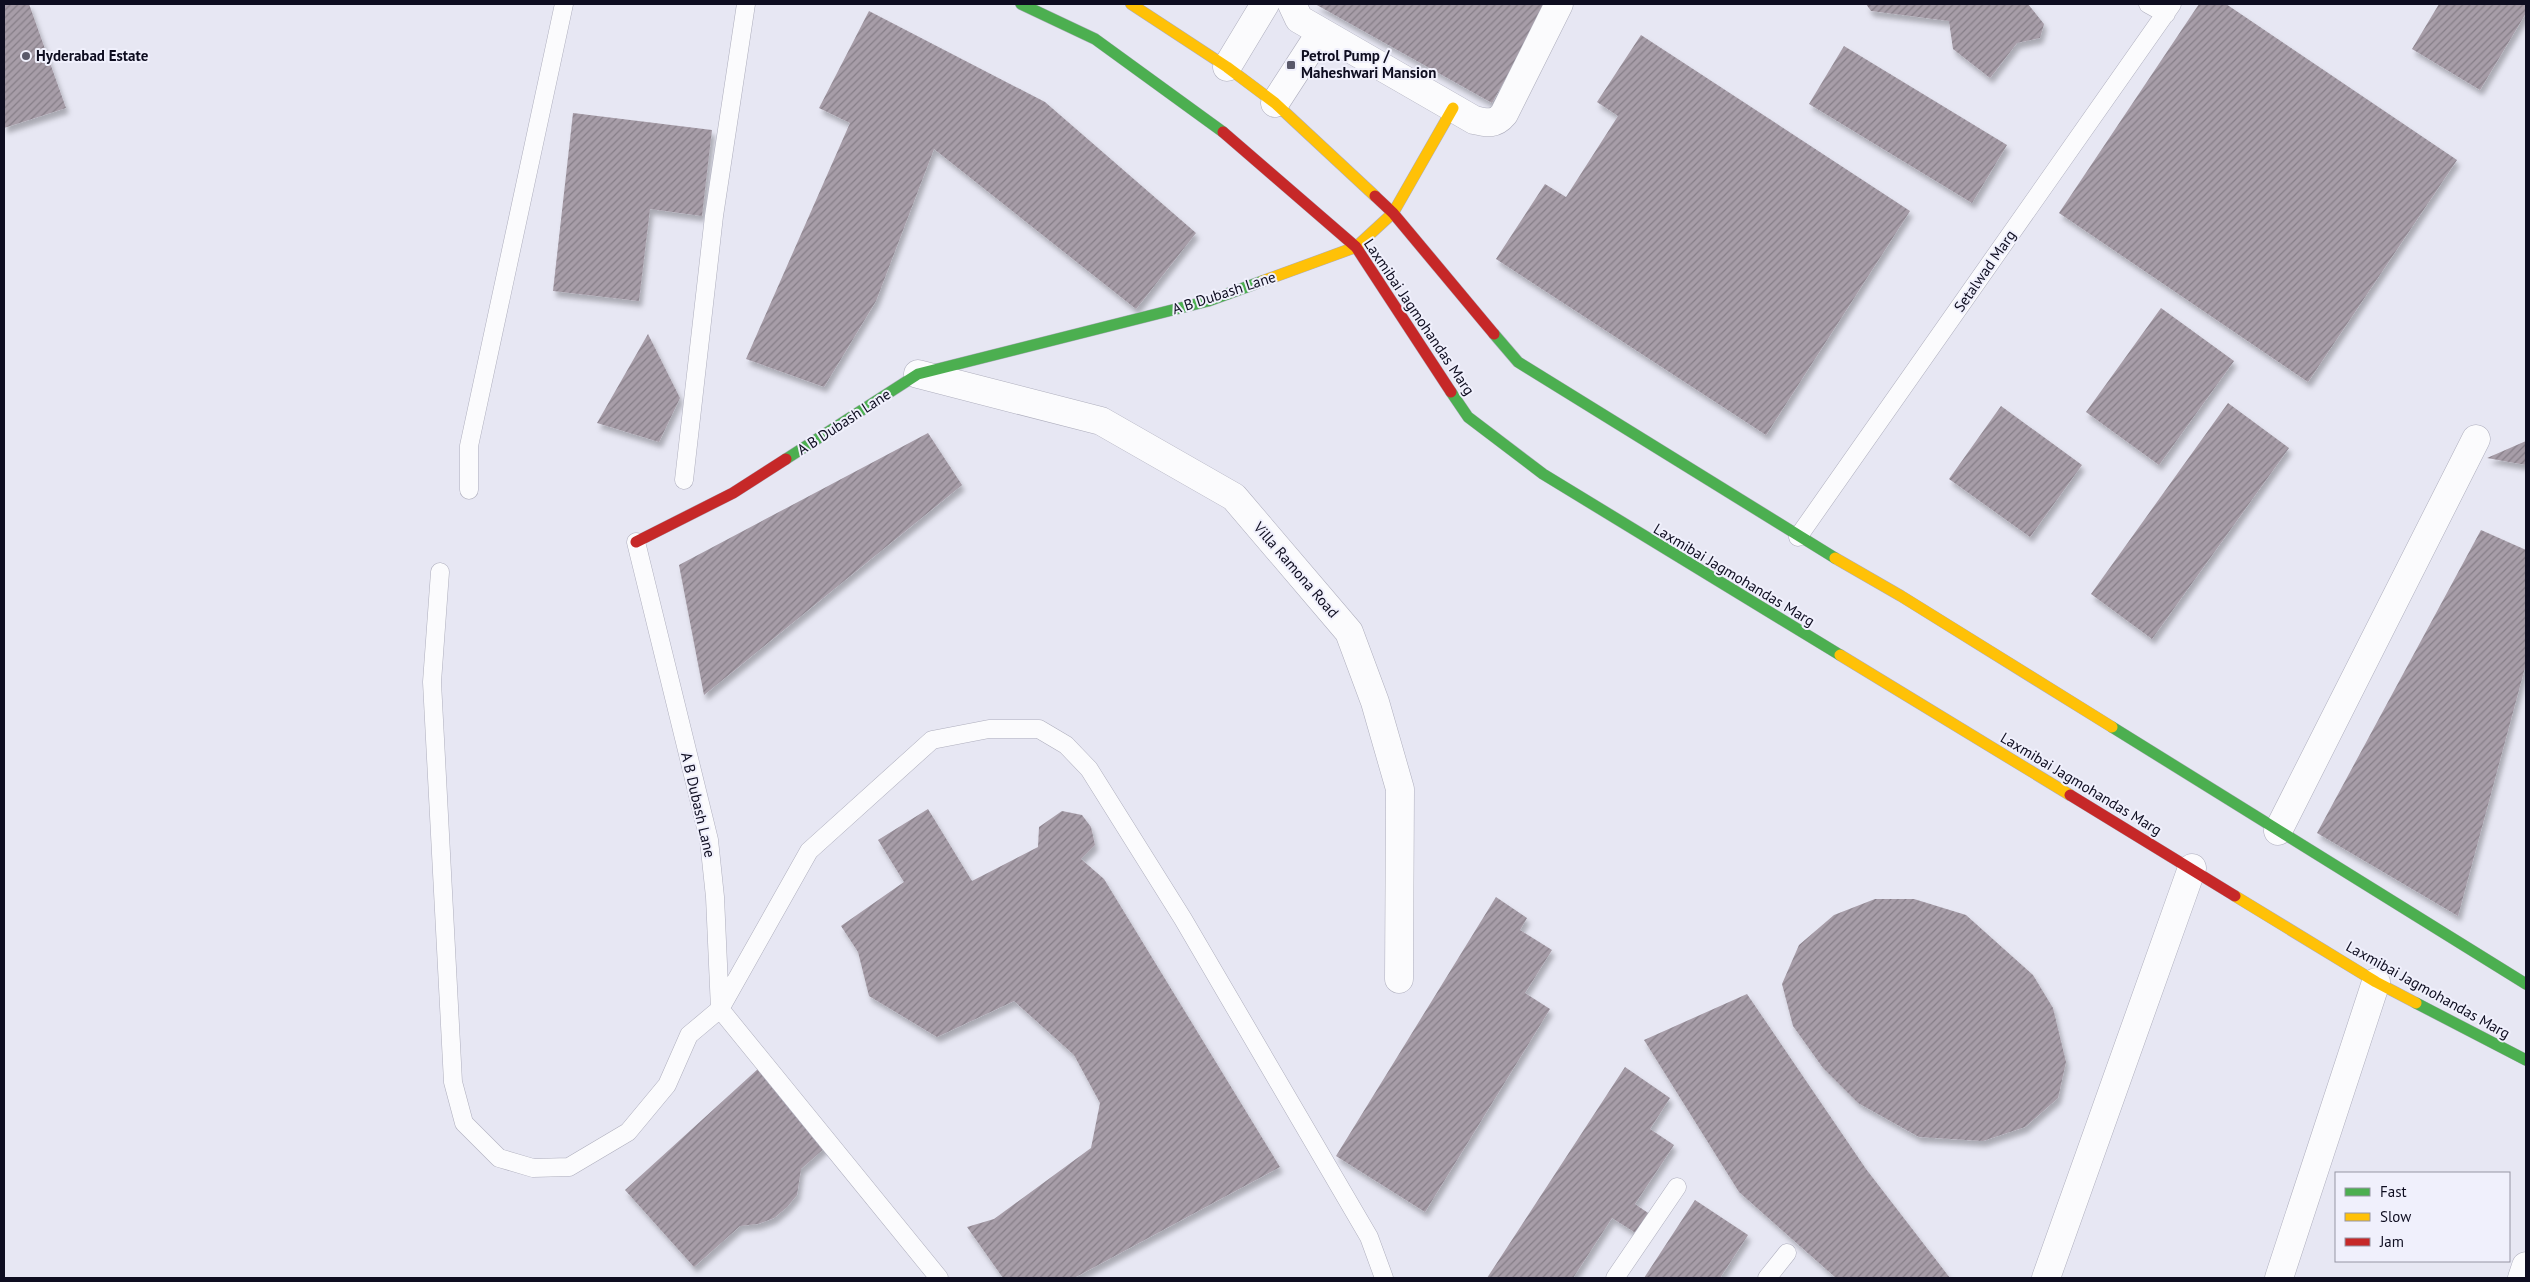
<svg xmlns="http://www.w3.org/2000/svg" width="2530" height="1282" font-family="'PT Sans',sans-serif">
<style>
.building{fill:url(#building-hatch);filter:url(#shadow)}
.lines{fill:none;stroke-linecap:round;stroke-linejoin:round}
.lane-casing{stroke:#aeaebd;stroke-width:19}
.street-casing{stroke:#aeaebd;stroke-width:29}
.fast-casing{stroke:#aeaebd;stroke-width:12}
.slow-casing{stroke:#aeaebd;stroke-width:12}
.jam-casing{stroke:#aeaebd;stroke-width:12}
.lane{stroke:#fbfbfd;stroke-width:18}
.street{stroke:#fbfbfd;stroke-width:28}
.fast{stroke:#4caf50;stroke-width:11}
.slow{stroke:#ffc107;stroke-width:11}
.jam{stroke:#c62828;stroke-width:11}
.poi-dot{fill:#5a596a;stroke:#f0f0fc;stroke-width:2}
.labels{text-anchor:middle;stroke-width:4;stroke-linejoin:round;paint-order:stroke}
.poi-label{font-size:15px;font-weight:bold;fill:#0e0d20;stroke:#f0f0fc;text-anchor:start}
.street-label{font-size:15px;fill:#0e0d20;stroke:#f0f0fc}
</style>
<defs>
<pattern id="building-hatch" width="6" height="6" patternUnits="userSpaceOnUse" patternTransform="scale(1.25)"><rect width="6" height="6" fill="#a79da8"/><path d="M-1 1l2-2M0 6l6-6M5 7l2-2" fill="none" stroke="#867e88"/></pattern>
<filter id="shadow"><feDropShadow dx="3" dy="5.5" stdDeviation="2.5" flood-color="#0004"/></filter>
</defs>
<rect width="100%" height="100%" fill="#e7e7f3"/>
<path class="building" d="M4 4H29L66 108 4 128Z
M1315 4H1547L1492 103Z
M1866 4H2028L2044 24 2040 38 2017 43 1990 78 1953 49 1949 21 1871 11Z
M2199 4H2226L2457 160 2308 382 2059 213Z
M2439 4H2526V13L2480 90 2412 49Z
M869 11 1045 102 1196 233 1136 309 934 149 876 301 824 387 746 359 850 123 819 108Z
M1641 35 1910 211 1766 435 1496 259 1545 184 1566 197 1618 116 1597 102Z
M1844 46 2007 145 1972 203 1809 104Z
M573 113 712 130 702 216 650 209 639 301 553 291Z
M2161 308 2234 361 2159 465 2086 412Z
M648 334 680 398 659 442 597 423Z
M2228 403 2289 448 2152 639 2091 594Z
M2001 406 2082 465 2030 537 1949 479Z
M928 433 962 485 704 695 679 565Z
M2526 441V465L2487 458Z
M2481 530 2526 550V664L2458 916 2317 833Z
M928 809 972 881 1038 847 1039 827 1062 811 1082 815 1091 827 1095 845 1081 859 1104 879 1280 1167 1074 1278H1003L967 1227 994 1219 1091 1148 1100 1103 1074 1055 1014 1001 937 1037 869 996 858 952 841 926 904 882 878 840Z
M1496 897 1527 918 1520 930 1552 950 1525 993 1550 1009 1425 1212 1336 1156Z
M1875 899H1914L1966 915 2033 975 2053 1008 2066 1062 2058 1098 2025 1127 1983 1141 1919 1137 1858 1103 1823 1068 1793 1026 1782 984 1799 945 1834 915Z
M1747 994 1866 1169 1950 1278H1836L1739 1192 1644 1040Z
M1625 1067 1670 1098 1650 1129 1674 1145 1635 1204 1654 1217 1642 1237 1612 1218 1573 1278H1487Z
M759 1068 828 1145 801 1169 797 1195 787 1207 774 1218 758 1224 740 1226 694 1267 625 1190Z
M1695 1200 1748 1235 1720 1278H1644Z"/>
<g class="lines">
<g class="lane-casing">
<path id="lane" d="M2148 4 2166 14
M684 480 714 216 746 4
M469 490V446L564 4
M1798 537 2172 4
M440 572 432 682 453 1082 464 1123 499 1158 533 1168 569 1167 628 1132 667 1085 689 1035 720 1009 715 897 709 840 636 542
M939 1278 720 1009 809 851 932 740 989 729H1039L1066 745 1089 769 1183 919 1369 1237 1384 1278
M1615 1278 1677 1187
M1767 1278 1787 1253"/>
</g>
<g class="street-casing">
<path id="street" d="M1292 4 1299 19 1474 120C1487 123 1495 125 1504 114L1559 4
M1227 67 1265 4
M1275 103 1321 32
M918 374 1101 421 1234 497 1349 632 1375 702 1400 789 1399 979
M2278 831 2476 439
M2046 1278 2192 868
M2279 1278 2376 982
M2522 1278 2526 1266"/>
</g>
<g class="fast-casing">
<path id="fast" d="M1021 4 1095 39 1223 132
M1494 334 1518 362 1835 558
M1451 392 1468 417 1543 474 1840 655
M786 459 918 374 1208 301 1263 281
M2112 727 2526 984
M2416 1003 2526 1060"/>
</g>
<g class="slow-casing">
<path id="slow" d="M1131 4 1227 67 1275 103 1375 196
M1263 281 1356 247 1393 213 1453 108
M1835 558 1901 596 2112 727
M1840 655 2070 795
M2235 896 2376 982 2416 1003"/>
</g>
<g class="jam-casing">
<path id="jam" d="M1223 132 1356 247 1451 392
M1375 196 1393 213 1494 334
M636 542 733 493 786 459
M2070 795 2235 896"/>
</g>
<use href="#lane" class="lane"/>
<use href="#street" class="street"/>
<use href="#fast" class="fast"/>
<use href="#slow" class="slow"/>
<use href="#jam" class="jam"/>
</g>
<g class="poi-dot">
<circle cx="26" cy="56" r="5"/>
<rect x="1286" y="60" width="10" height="10" rx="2.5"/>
</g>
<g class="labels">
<g class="poi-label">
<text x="36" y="61">Hyderabad Estate</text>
<text x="1301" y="61">Petrol Pump /<tspan x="1301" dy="17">Maheshwari Mansion</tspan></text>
</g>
<g class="street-label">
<text transform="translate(1985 271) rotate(-55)" y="5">Setalwad Marg</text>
<text transform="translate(1224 293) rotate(-18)" y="5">A B Dubash Lane</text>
<text transform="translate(1419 317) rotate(56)" y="5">Laxmibai Jagmohandas Marg</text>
<text transform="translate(844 422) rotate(-33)" y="5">A B Dubash Lane</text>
<text transform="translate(1296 570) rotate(49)" y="5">Villa Ramona Road</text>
<text transform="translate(1734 575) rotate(31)" y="5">Laxmibai Jagmohandas Marg</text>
<text transform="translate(2081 784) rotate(31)" y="5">Laxmibai Jagmohandas Marg</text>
<text transform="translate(698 805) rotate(77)" y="5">A B Dubash Lane</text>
<text transform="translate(2428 990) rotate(29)" y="5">Laxmibai Jagmohandas Marg</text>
</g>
</g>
<rect width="2530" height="1282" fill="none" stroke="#0e0d20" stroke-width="10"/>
<rect x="2335" y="1172" width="175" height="90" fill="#f0f0fc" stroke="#9695a4"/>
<rect x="2345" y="1188" width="25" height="8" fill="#4caf50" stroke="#9695a4"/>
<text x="2380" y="1197" font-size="15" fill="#0e0d20">Fast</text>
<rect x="2345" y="1213" width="25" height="8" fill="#ffc107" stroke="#9695a4"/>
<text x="2380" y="1222" font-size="15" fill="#0e0d20">Slow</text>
<rect x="2345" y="1238" width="25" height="8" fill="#c62828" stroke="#9695a4"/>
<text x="2380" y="1247" font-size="15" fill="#0e0d20">Jam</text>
</svg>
